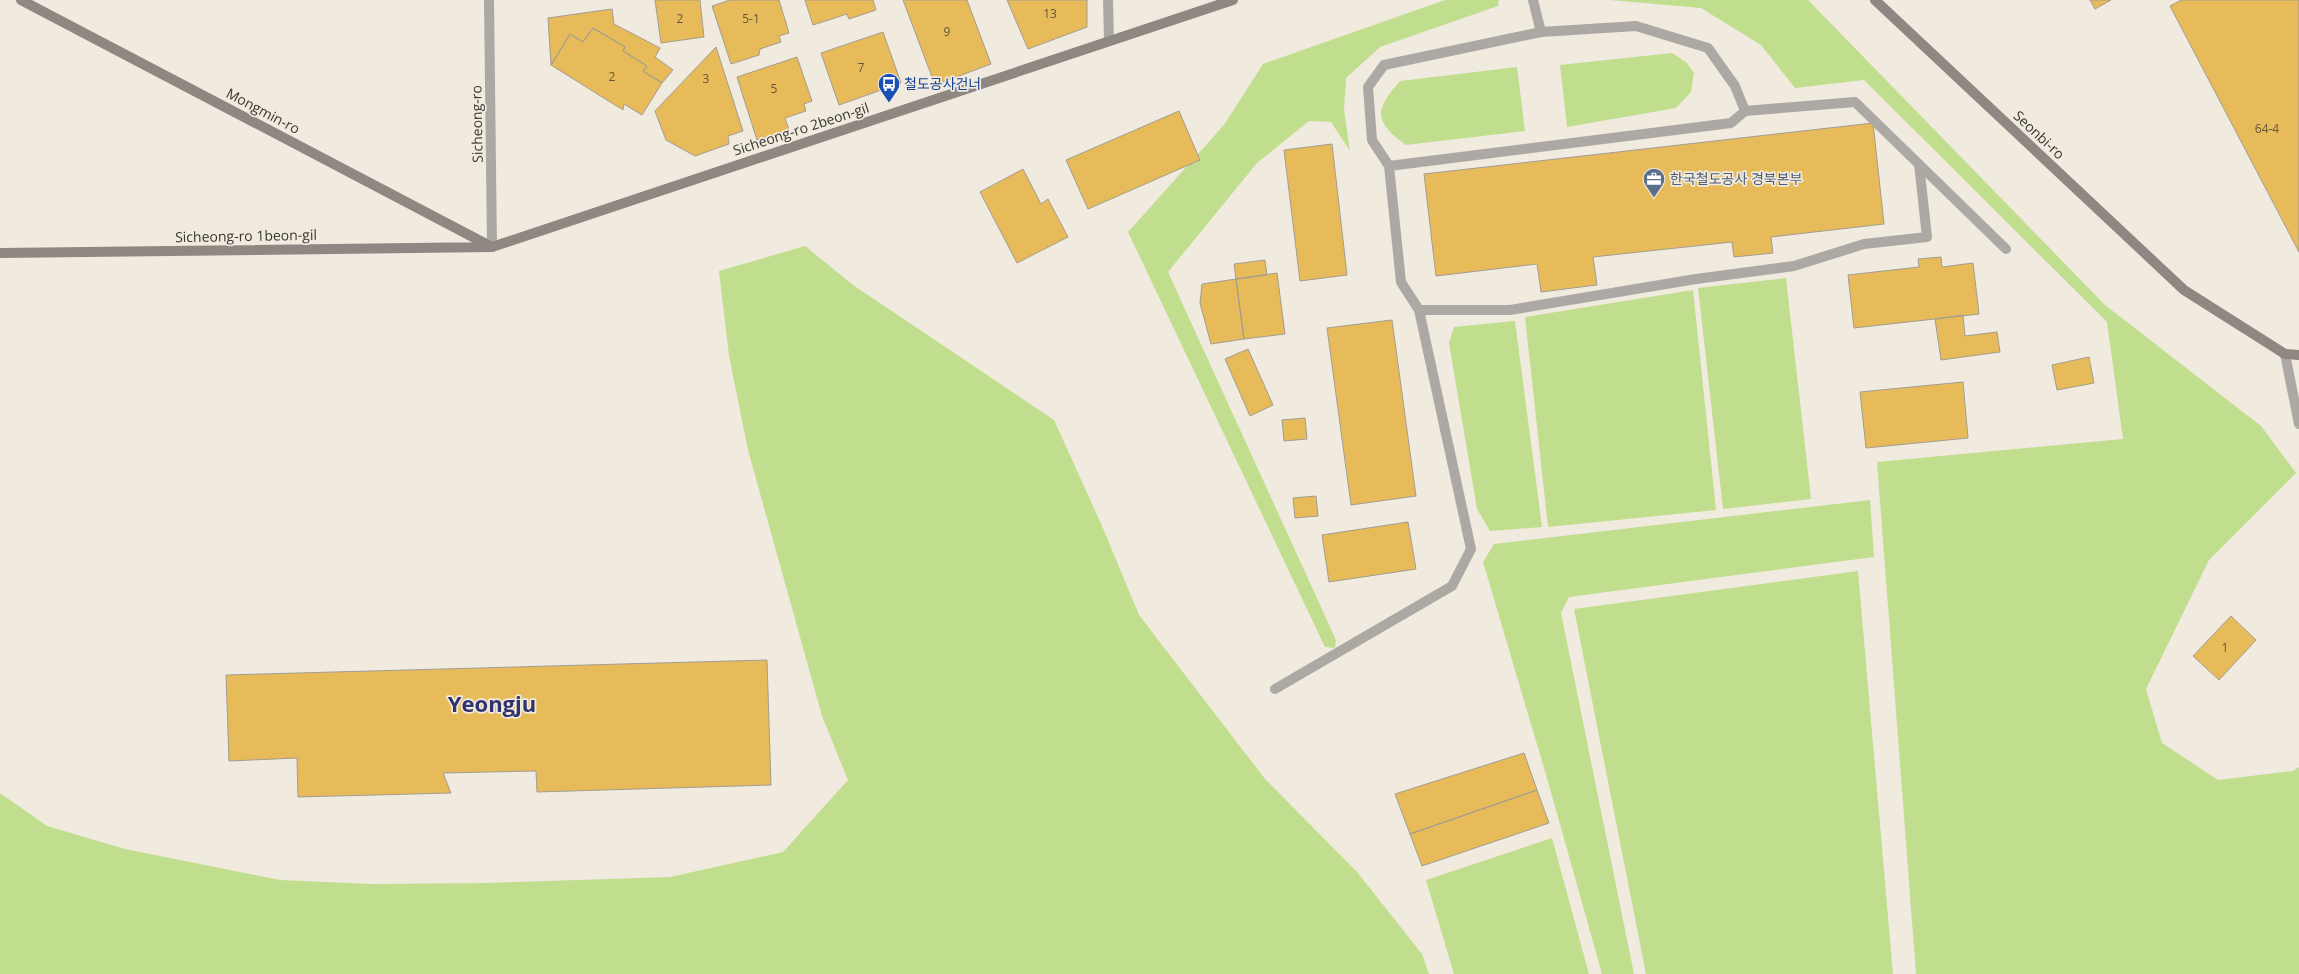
<svg xmlns="http://www.w3.org/2000/svg" width="2299" height="974" font-family="'Open Sans','Noto Sans KR',sans-serif">
<style>
.green{fill:#c1de8e}
.building{fill:#e8bb5a;stroke:#a29d92}
.lines{fill:none;stroke-linecap:round;stroke-linejoin:round}
.service{stroke:#aca8a4;stroke-width:10}
.minor{stroke:#aca8a4;stroke-width:10}
.secondary{stroke:#8e8782;stroke-width:10}
.labels{text-anchor:middle;stroke-width:3.5;stroke-linejoin:round;paint-order:stroke}
.number-label{font-size:12px;fill:#64573b}
.transit-label{font-size:14px;fill:#164399;stroke:#f0eadf;text-anchor:start}
.street-label{font-size:14px;fill:#383631;stroke:#f0eadf}
.service-label{font-size:14px;fill:#4e5e75;stroke:#f0eadf;text-anchor:start}
.town-label{font-size:22px;font-weight:bold;fill:#31336e;stroke:#f0eadf}
</style>
<rect width="100%" height="100%" fill="#f0eadf"/>
<path class="green" d="M1445 0H1499L1498 6 1380 47 1346 78 1344 110 1350 151 1331 122 1309 121 1257 163 1168 272 1336 640 1335 648 1325 647 1128 232 1224 125 1263 64Z
M1610 0H1808L2105 305 2261 426 2296 473 2209 560 2146 689 2162 743 2218 780 2293 771 2299 767V974H1916L1877 462 2123 439 2107 322 1864 80 1795 88 1761 45 1701 8Z
M1672 53 1686 62 1694 73 1691 92 1676 108 1567 127 1560 65Z
M1517 67 1525 131 1406 145C1373 122 1375 109 1400 81Z
M805 246 853 285 1054 420 1102 526 1139 615 1265 779 1357 872 1422 954 1429 974H0V793L47 826 125 849 280 880 371 884 487 883 670 877 783 852 848 780 822 716 748 450 729 356 719 271Z
M1786 278 1811 499 1723 509 1698 288Z
M1693 290 1716 510 1548 527 1525 317Z
M1515 321 1542 527 1490 531 1477 509 1449 343 1454 327Z
M1870 500 1874 557 1569 597 1561 613 1634 974H1602L1547 778 1483 562 1494 544Z
M1858 571 1893 974H1646L1574 609Z
M1552 838 1589 974H1454L1426 880Z"/>
<path class="building" d="M655 0H700L704 37 661 43Z
M730 0H779L789 33 779 36 781 42 760 49 759 55 731 64 712 6Z
M805 0H873L876 10 849 19 847 14 813 25Z
M903 0H967L991 64 935 85Z
M1007 0H1087V27L1028 49Z
M2090 0H2111L2095 9Z
M2181 0H2299V252L2170 6Z
M612 9 614 24 660 48 655 57 673 70 662 83 643 71 647 66 623 51 625 47 593 28 583 42 570 34 551 65 548 18Z
M593 28 625 47 623 51 647 66 643 71 662 83 642 115 624 104 623 110 551 65 570 34 583 42Z
M883 32 901 83 839 105 821 53Z
M716 47 743 131 728 136 729 144 695 156 666 140 655 111Z
M797 57 812 101 804 104 806 111 785 118 789 130 757 140 737 77Z
M1179 111 1200 160 1088 209 1066 160Z
M1873 123 1884 224 1771 237 1773 253 1734 257 1732 242 1593 257 1597 285 1541 292 1537 264 1436 276 1424 174Z
M1332 144 1347 275 1300 281 1284 150Z
M1023 169 1041 204 1048 199 1068 237 1017 263 980 192Z
M1941 257 1942 267 1973 263 1979 314 1854 328 1848 275 1919 267 1918 259Z
M1265 260 1267 275 1236 279 1234 264Z
M1277 273 1285 334 1244 339 1236 279Z
M1236 279 1244 339 1211 344 1200 303 1202 284Z
M1963 315 1965 336 1997 332 2000 352 1941 360 1935 319Z
M1392 320 1416 496 1351 505 1327 328Z
M1248 349 1273 405 1250 416 1225 359Z
M2089 357 2094 383 2057 390 2052 365Z
M1963 382 1968 438 1866 448 1860 392Z
M1305 418 1307 439 1284 441 1282 420Z
M1316 496 1318 516 1295 518 1293 498Z
M1408 522 1416 569 1329 582 1322 535Z
M2231 616 2256 640 2219 680 2193 656Z
M767 660 771 785 537 792 536 771 443 773 451 793 298 797 297 758 229 761 226 675Z
M1524 753 1537 790 1410 834 1395 794Z
M1537 790 1549 823 1422 866 1410 834Z"/>
<g class="lines">
<path class="service" d="M1541 32 1636 26 1708 48 1735 86 1745 111 1855 102 2006 249
M1389 166 1731 123 1745 111
M1419 310H1510L1696 279 1794 266 1864 244 1927 237 1919 164
M1275 689 1452 586 1471 549 1419 310 1401 282 1389 166 1372 140 1368 87 1384 65 1541 32 1533 0"/>
<path class="minor" d="M489 0 492 247
M1108 0 1109 41
M2285 354 2299 424"/>
<path class="secondary" d="M21 0 490 246
M1875 0 2184 290 2285 354 2299 355
M0 253 492 247 1233 0"/>
</g>
<defs>
<g id="bus-pin" transform="scale(1.15)"><path d="M0 17L-7.5 6A9.5 9.5 0 1 1 7.5 6Z" fill="#1a4fb4" stroke="#f0eadf"/><path d="M-5-6H5V4H4V6H2V4H-2V6H-4V4H-5ZM-3.5-4V0h7V-4ZM-3.5 1.2v1.5H-2V1.2ZM2 1.2v1.5H3.5V1.2Z" fill="#fff"/></g>
<g id="office-pin" transform="scale(1.15)"><path d="M0 17L-7.5 6A9.5 9.5 0 1 1 7.5 6Z" fill="#5c6f8a" stroke="#f0eadf"/><path d="M-6-3h4V-5.5h4V-3h4V5H-6ZM-1-4.5V-3h2v-1.5ZM-6 0V1H6V0Z" fill="#fff"/></g>
</defs>
<g fill-rule="evenodd">
<use href="#bus-pin" x="889" y="84"/>
<use href="#office-pin" x="1654" y="179"/>
</g>
<g class="labels">
<g class="number-label">
<text x="1050" y="18">13</text>
<text x="680" y="23">2</text>
<text x="751" y="23">5-1</text>
<text x="947" y="36">9</text>
<text x="861" y="72">7</text>
<text x="612" y="81">2</text>
<text x="706" y="83">3</text>
<text x="774" y="93">5</text>
<text x="2267" y="133">64-4</text>
<text x="2225" y="652">1</text>
</g>
<g class="transit-label">
<text x="904" y="89">철도공사건너</text>
</g>
<g class="street-label">
<text transform="translate(263 111) rotate(28)" y="5">Mongmin-ro</text>
<text transform="translate(477 124) rotate(-91)" y="5">Sicheong-ro</text>
<text transform="translate(801 129) rotate(-18)" y="5">Sicheong-ro 2beon-gil</text>
<text transform="translate(2039 135) rotate(43)" y="5">Seonbi-ro</text>
<text transform="translate(246 236) rotate(-1)" y="5">Sicheong-ro 1beon-gil</text>
</g>
<g class="service-label">
<text x="1670" y="184">한국철도공사 경북본부</text>
</g>
<g class="town-label">
<text x="492" y="712">Yeongju</text>
</g>
</g>
</svg>
